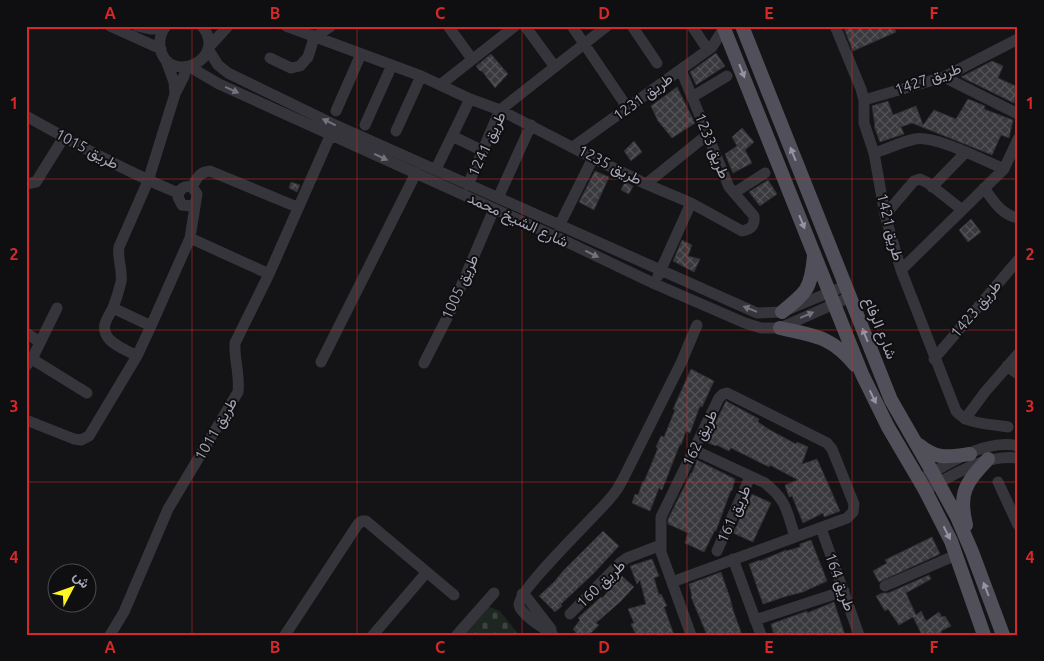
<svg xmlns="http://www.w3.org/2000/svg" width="1044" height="661" font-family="Ubuntu,Vazirmatn,sans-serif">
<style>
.cemetery{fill:url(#cemetery-stones)}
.building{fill:url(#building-cross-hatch);stroke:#2f2e32}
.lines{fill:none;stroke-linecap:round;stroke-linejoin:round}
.minor{stroke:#35353b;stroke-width:11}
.major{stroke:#51505a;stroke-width:14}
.oneway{fill:#9494a4}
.oneway2{fill:#73737f}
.grid{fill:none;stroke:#d62828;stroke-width:1;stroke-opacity:0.55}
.labels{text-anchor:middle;stroke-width:4;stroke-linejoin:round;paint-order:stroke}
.street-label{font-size:15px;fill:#a5a5b7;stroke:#0f0f11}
.neatline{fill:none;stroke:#d62828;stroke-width:2}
.grid-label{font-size:16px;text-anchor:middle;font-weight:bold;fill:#d62828}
</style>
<defs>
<pattern id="cemetery-stones" width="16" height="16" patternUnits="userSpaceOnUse" patternTransform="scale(1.25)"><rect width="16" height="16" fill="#1e2621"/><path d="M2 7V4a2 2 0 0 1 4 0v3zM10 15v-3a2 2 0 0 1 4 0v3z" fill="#3c423f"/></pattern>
<pattern id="building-cross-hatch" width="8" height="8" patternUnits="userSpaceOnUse" patternTransform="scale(1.25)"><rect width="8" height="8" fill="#3a393e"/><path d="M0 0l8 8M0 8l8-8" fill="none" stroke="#545358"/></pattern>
</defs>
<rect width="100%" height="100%" fill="#141416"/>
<path class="cemetery" d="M487 606 500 611 519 635H463Z"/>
<path class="building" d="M843 26H894L896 32 853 51Z
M716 53 725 66 696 85 690 72Z
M491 54 508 74 495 88 482 71H480L476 66Z
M992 61 1003 66 998 78 1018 87 1014 103 961 77Z
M677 87 695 123 672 138 658 121 651 106Z
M968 99 985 106 984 109 1013 120 1009 138 1001 135 992 155 912 123 901 127 904 134 880 142 874 126H875L872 106 888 101 893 115 916 106 923 125 934 110 956 119Z
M742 128 754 142 745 150 752 163 733 173 725 154 737 146 732 137Z
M634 141 642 152 631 161 624 151Z
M595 171 609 177 594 210 579 202Z
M768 180 777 194 760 206 749 192Z
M291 182 300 185 297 192 289 188Z
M625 182 633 186 629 194 621 190Z
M971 219 981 232 968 242 959 230Z
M682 240 692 245 688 256 700 259 694 272 673 261Z
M691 369 714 381 702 407 700 406 690 433 686 431 681 445 680 444 662 490 659 488 650 511 632 503 635 494 638 495 643 481 644 482 658 448 656 447 661 436 664 437 675 410 673 409Z
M726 401 759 419 758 422 770 430 796 444 797 442 808 447 802 464 817 459 840 511 824 517 823 513 803 523 792 496 789 497 785 485 798 480 770 465 769 467 731 448 729 451 717 445 716 446 706 442Z
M697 460 735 479 732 491 731 490 725 506 716 531 715 530 704 552 685 543 688 533 668 524V519L691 473H692Z
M752 494 771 503 753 542 733 533Z
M603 531 619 546 593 574 561 604 562 606 555 612 539 596 554 582 564 570Z
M932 537 940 554 879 582 873 571 887 563 885 560Z
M811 540 827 581 803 592 787 596 763 604 749 564 760 560V561L786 550V551L800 547V544Z
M652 559 659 576 654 578 659 595 661 594 667 606 664 607 674 635H636L631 624 634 623 628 609 646 604 640 580 637 584 630 566Z
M721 572 730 598 733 610 742 635H707L691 597 692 596 689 584Z
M929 575 931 579 906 593 916 615 921 611 926 621 939 612 942 617 945 616 951 626 941 631 942 635H922L913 617 899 625 888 609 885 611 876 596 882 593H888Z
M622 576 634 587 620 602 596 623 599 625 589 635H578L573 629 580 620 578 618 601 597 602 598Z
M834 602 845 635H774L771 624 807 611V613Z"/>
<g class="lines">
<path class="minor" d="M110 26 161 49
M137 26 150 29H164
M166 26C161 32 159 40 160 48 169 87 229 59 202 26
M286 26 421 76 470 99 500 110 593 158 646 184 691 203 742 231C751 229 755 226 754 216L729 187 681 70
M448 26 472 59
M525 26 555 67
M572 26 627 107
M632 26 657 63
M692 26 708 50
M835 26 861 89 864 100V123L874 153 885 215 901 270 956 411C967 425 992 424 1008 427
M209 47 228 26
M208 49 218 65 228 73 333 124 757 313 782 312 845 286
M270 58 291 68 300 66 308 57 314 38 331 26
M166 60 174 82 175 94 184 76 186 67
M190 67 219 84 565 241 655 284 745 323 761 328H780L850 297
M944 77 1018 114
M440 85 515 26
M692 97 727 76
M864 100 944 77 1018 39
M336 111 361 54
M26 116C76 144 125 171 178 193
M365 125 392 65
M396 131 421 76
M452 136 483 151
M573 147 712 47 724 28
M874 153C887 149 901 142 915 139 935 135 983 160 1004 169
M436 169 470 99
M26 184 36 182 64 137
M646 184 707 135
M468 185 500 110 607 26
M192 187C197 178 199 172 210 171L297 207
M932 187 966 152
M984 188C993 200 1001 215 1018 218
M734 193 765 173
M498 198 531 125
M885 215 914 181 920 179 928 183 961 209
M559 226 593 158
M190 238 269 274
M901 270 1004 169 1018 139
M658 276 691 203
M113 308 151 326
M26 333 40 342
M137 356C128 351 117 347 110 340 99 328 107 319 113 308 116 300 119 290 121 282 123 270 117 259 119 247L148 181 175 94
M32 359 87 393
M934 359 1018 260
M321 362 416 173
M424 363 451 310 494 209
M26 366 32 359 57 308
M1007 366 1018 374
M965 419 985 392 1018 354
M26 420 74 439 81 440 89 436 137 356 151 326 190 238 197 194 192 187C184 185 179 189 178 197L182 205 191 206 195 203
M694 450 765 483C787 500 787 512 795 537
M919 480C947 465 985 438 1018 446
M998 482 1018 525
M925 490C954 475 984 454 1018 458
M821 528 859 635
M717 551 750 477
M733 559 761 635
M672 582 847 518 853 512 854 504 832 449 827 443 727 393 723 394 719 398 661 517V552L691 635
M885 586 956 555
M522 594 528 599 551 629
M570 614 620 563 627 558 661 545
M755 620 844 591
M110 635 124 612 168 509 238 392C240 375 234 359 235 343L269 274 331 134
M285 635 358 524 362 521H366L454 595
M373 635 426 573
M457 635 494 593
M553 635C544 628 521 615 519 605 516 591 600 512 613 495 617 490 620 485 623 479L681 363 697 325"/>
<path class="major" d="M723 26 862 374 888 427 925 490 951 541 984 635
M742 26 891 400 933 473 957 517 972 552 1003 635
M782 312C807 292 811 289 814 256
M780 328C815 336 831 336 855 365
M919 445C937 460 948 457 970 454
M966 525C958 492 966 483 988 459"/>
</g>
<defs><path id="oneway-solid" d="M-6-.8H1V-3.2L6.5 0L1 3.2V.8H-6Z" transform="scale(1.25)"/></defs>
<g class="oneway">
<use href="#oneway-solid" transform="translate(742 71) rotate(68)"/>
<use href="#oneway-solid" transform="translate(793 154) rotate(-112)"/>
<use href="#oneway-solid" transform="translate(802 222) rotate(68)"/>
<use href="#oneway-solid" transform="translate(865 335) rotate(-112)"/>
<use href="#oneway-solid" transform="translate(873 397) rotate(64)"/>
<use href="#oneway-solid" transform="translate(947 533) rotate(63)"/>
<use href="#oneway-solid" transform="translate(986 589) rotate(-111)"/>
</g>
<g class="oneway2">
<use href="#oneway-solid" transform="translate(232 90) rotate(24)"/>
<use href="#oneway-solid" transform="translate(329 122) rotate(-154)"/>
<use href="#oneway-solid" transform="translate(381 157) rotate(25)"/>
<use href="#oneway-solid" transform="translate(592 254) rotate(26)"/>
<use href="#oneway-solid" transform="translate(750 309) rotate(-158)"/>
<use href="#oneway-solid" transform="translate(807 315) rotate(-23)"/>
</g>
<path class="grid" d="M192 26V635M357 26V635M522 26V635M687 26V635M852 26V635M26 179H1018M26 330H1018M26 482H1018"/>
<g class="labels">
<g class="street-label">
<text transform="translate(928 79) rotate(-19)" y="5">طريق 1427</text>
<text transform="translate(643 97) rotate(-36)" y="5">طريق 1231</text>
<text transform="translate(487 144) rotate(-65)" y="5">طريق 1241</text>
<text transform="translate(712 146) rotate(68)" y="5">طريق 1233</text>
<text transform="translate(87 149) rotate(28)" y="5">طريق 1015</text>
<text transform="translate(610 165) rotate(27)" y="5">طريق 1235</text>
<text transform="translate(518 220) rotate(25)" y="5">شارع الشيخ محمد</text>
<text transform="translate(890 227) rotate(76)" y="5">طريق 1421</text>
<text transform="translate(460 287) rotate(-66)" y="5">طريق 1005</text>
<text transform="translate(976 309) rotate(-50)" y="5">طريق 1423</text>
<text transform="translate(880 328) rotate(68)" y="5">شارع الرفاع</text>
<text transform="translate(216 429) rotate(-60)" y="5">طريق 1011</text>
<text transform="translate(700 438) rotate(-64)" y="5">طريق 162</text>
<text transform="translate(734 514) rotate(-66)" y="5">طريق 161</text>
<text transform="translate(840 582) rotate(70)" y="5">طريق 164</text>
<text transform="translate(601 584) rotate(-44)" y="5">طريق 160</text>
</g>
</g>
<rect width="1044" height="661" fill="none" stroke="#0f0f11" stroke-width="55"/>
<g transform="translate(72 588) rotate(49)"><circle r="24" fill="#0f0f11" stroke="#4b4b53"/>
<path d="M0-4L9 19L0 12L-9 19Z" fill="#fcf426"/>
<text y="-8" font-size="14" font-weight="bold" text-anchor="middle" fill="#a5a5b7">ش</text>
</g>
<rect x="28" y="28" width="988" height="606" class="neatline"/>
<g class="grid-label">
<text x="110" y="19">A</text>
<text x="275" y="19">B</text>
<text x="440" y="19">C</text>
<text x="604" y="19">D</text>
<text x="769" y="19">E</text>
<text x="934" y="19">F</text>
<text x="14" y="109">1</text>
<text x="1030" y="109">1</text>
<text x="14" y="260">2</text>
<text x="1030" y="260">2</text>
<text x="14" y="412">3</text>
<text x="1030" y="412">3</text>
<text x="14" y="563">4</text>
<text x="1030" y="563">4</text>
<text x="110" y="653">A</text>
<text x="275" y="653">B</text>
<text x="440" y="653">C</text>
<text x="604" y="653">D</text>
<text x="769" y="653">E</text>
<text x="934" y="653">F</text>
</g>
</svg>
